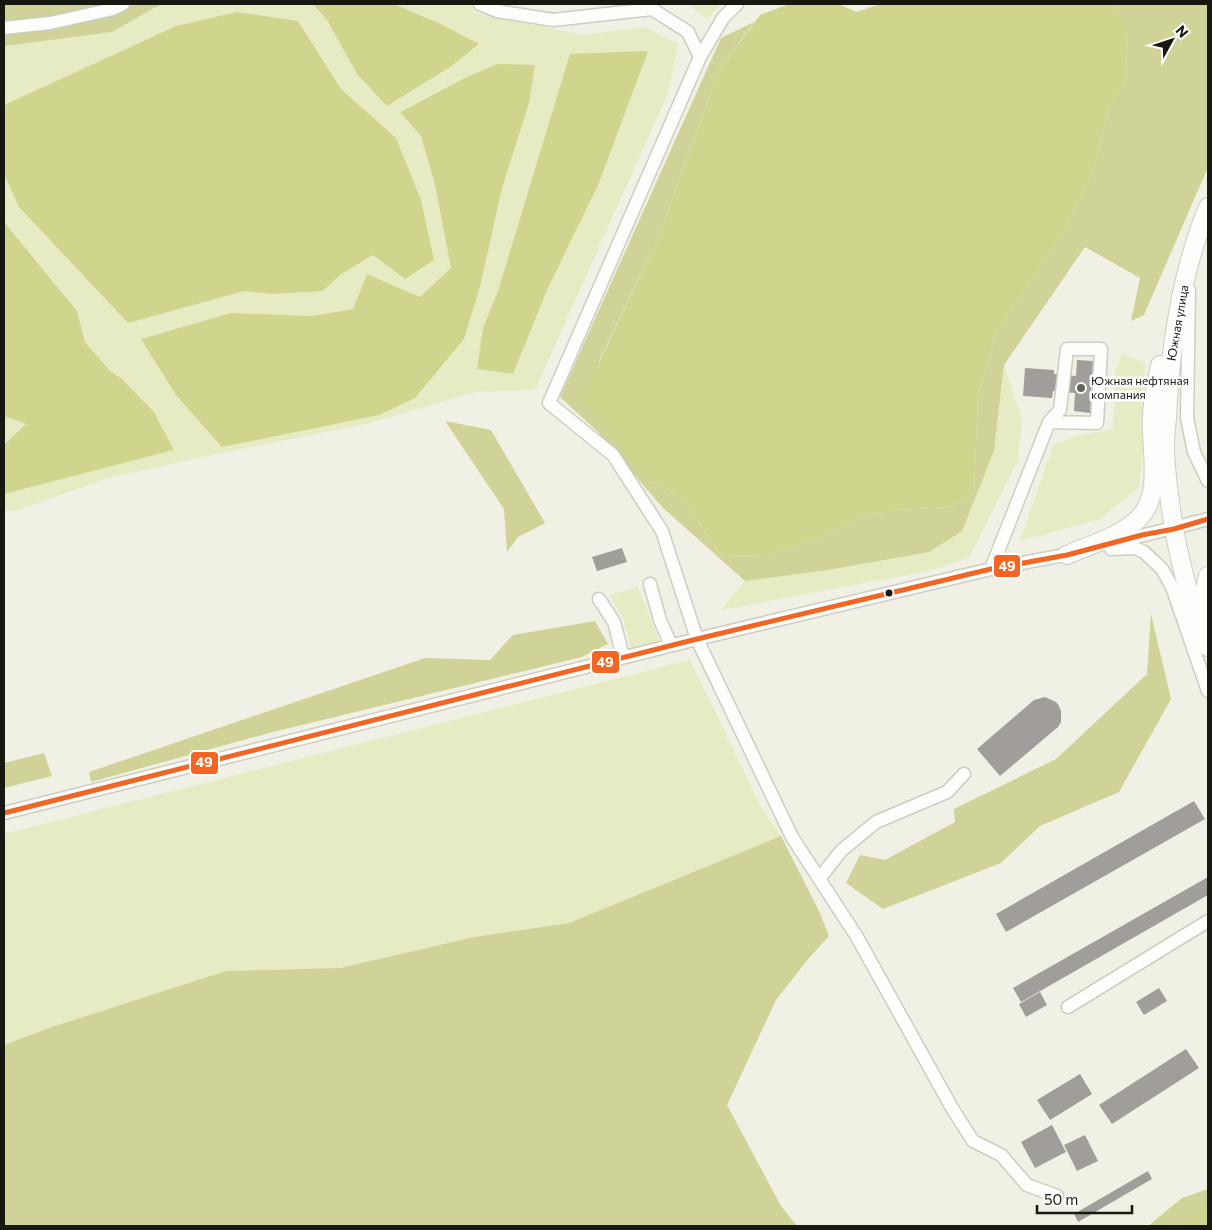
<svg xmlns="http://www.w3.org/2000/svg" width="1212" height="1230" font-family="Commissioner,sans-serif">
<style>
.green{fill:#e7ebc4;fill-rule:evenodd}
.forest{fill:#cfd398}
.water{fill:#cfd58d}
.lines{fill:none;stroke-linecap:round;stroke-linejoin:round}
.river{stroke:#cfd58d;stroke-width:22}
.building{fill:#a19d9a}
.minor-casing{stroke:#cccdc3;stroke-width:15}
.highway-casing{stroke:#cccdc3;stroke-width:20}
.minor{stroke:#fdfdfb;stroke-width:12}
.highway{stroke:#fdfdfb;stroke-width:18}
.bus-1-casing{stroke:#fff;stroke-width:9}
.bus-1{stroke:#f26522;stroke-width:5}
.poi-dot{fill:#63645a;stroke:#fff;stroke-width:2}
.bus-dot{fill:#17180f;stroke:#fff;stroke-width:2}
.labels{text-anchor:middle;stroke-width:5;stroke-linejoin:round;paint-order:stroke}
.street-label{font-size:12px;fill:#17180f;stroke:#fff}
.poi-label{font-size:12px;fill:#17180f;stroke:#fff;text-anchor:start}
.line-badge{stroke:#fff;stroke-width:2}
.badge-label{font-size:14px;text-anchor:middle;font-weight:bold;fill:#fff}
</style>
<rect width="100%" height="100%" fill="#f0f1e4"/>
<path class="green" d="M161 4H313L327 20 357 74 441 24 394 4H494L472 12 583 35 646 27 678 44 669 91 535 390 476 392 370 423 217 454 108 478 15 511 4 510V494L174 450 154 412 121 378 110 371 85 342 77 311 4 222V174L19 207 128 323 244 291 272 294 322 291 340 275 373 255 396 138 341 89 298 21 176 26 4 105V45ZM647 51 599 183 548 288 513 374 483 328 498 291ZM497 64 502 188 480 287 464 339 415 398 141 339 231 313 312 316 353 309 367 274 420 297 451 269 435 185 421 136 400 111 465 78Z
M688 4H721L707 19Z
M1122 354 1145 362 1142 417 1144 441 1139 487 1100 519 1020 541 1053 445 1074 437 1113 429 1115 374Z
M1004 365 1022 419 1018 460 969 558 928 571 721 610 745 581 929 552 994 451Z
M4 416 26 424 4 445Z
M638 587 662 648 632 655 623 617 610 595Z
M690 660 761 807 781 836 569 923 474 937 340 968 226 971 49 1028 4 1045V834Z"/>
<path class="forest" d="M4 4H161L112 32 4 46Z
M1112 4H1208V167L1144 315 1131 321 1140 278 1085 247 1004 365 994 451 962 531 929 552 828 570 745 581 662 507 598 432 560 397 721 38 754 22 719 70 658 239 599 361 648 481 663 485 686 503 721 556 768 555 823 536 865 515 899 510 950 507 974 494 978 397 996 333 1063 233 1094 169 1110 103 1125 83 1128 34Z
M445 421 491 430 545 523 518 537 507 552 504 509Z
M1151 614 1171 699 1119 792 1040 826 1001 863 883 909 846 883 860 855 885 860 955 822 954 809 1056 759 1147 674Z
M595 621 608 644 582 657 269 733 91 782 89 772 425 658 490 660 513 635Z
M44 753 52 776 4 788V763Z
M781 836 819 911 829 936 809 958 776 1000 727 1105 781 1206 797 1226H4V1045L49 1028 226 971 340 968 474 937 569 923Z
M1208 1189V1226H1148L1182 1198Z"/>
<path class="water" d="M313 4H394L441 24 479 44 450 67 387 106 357 74 327 20Z
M789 4H838L857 12 880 4H1112L1128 33 1125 83 1110 103 1094 169 1063 233 996 333 978 397 974 494 950 507 899 510 865 515 823 536 768 555 721 556 686 503 663 485 648 481 582 398 658 239 719 70 760 15Z
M237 12 298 21 341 89 396 138 421 200 434 260 405 279 373 255 340 275 323 291 272 294 244 291 128 323 19 207 4 174V105L176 26Z
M648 51 599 183 548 288 513 374 477 369 483 328 498 291 570 54Z
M497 64 535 65 529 103 502 188 480 287 464 339 415 398 379 415 222 447 176 395 141 339 231 313 312 316 353 309 367 274 420 297 451 268 435 185 421 136 400 112 465 78Z
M4 222 77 311 85 342 110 371 121 378 154 412 174 450 4 494V445L26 424 4 416Z"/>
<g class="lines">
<path class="river" d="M1199 1226 1208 1219"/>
</g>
<path class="building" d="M1077 360 1093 361 1090 413 1074 411 1075 393 1053 391 1052 398 1023 396 1025 368 1054 370V374L1076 376Z
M622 548 627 562 597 571 592 557Z
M1045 697 1056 702 1059 706 1061 711V722L1058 727 1000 776 977 749 1034 700Z
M1194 801 1205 819 1006 932 996 914Z
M1208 877V895L1021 1002 1013 988Z
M1159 988 1167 1001 1144 1015 1136 1002Z
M1040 992 1047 1005 1026 1017 1019 1004Z
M1186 1049 1199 1068 1112 1124 1099 1105Z
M1080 1074 1092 1094 1050 1120 1037 1100Z
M1052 1125 1066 1152 1035 1168 1021 1142Z
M1085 1135 1098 1161 1077 1171 1064 1145Z
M1148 1171 1152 1179 1078 1222 1074 1214Z"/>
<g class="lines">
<g class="minor-casing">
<path id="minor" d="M480 4 497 11 553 20 652 9 688 32 700 57 549 403 613 455 662 531 697 639 792 837 857 937 952 1108 973 1141 1001 1155 1027 1185 1057 1196
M4 28 50 23 113 9 123 4
M700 57 723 18 737 4
M1189 290 1187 418 1194 452 1208 481
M1109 544C1142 535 1175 528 1208 519
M1111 549 1135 548 1144 552 1162 569 1172 587 1208 691
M991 569 1049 422 1060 410 1067 349H1101L1097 423 1049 422
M650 584 660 620 671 645
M599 599 614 622 623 657
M4 813 697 639 991 569 1075 553
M819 879 841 851 876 822 947 792 964 774
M1068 1007 1208 921"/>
</g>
<g class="highway-casing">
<path id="highway" d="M1208 207C1181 273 1170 347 1167 418 1166 430 1164 443 1165 456 1170 521 1183 587 1208 647
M1067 555C1090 545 1118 537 1136 521 1164 497 1150 450 1152 418 1152 401 1157 382 1160 365
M1205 623C1202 607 1204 592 1208 576"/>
</g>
<use href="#minor" class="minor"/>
<use href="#highway" class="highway"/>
<g class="bus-1-casing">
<path id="bus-1" d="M4 813 697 639 991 569 1067 555 1142 535 1174 529 1208 519"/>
</g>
<use href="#bus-1" class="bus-1"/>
</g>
<circle class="poi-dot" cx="1081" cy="388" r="5"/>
<circle class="bus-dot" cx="889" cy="593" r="4.5"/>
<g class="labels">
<g class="street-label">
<text transform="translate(1178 323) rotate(-80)" y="4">Южная улица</text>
</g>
<g class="poi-label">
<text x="1091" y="385">Южная нефтяная<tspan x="1091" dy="14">компания</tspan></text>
</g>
</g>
<g class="line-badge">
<rect x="993" y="554" width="28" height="24" rx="5" fill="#f26522"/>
<rect x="591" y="650" width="29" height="24" rx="5" fill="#f26522"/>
<rect x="190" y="751" width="29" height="24" rx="5" fill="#f26522"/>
</g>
<g class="badge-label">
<text x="1007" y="571">49</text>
<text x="605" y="667">49</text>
<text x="204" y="767">49</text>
</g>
<rect width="1212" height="1230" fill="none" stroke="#17180f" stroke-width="10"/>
<g transform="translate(1172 40) rotate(50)" stroke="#ffffff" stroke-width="4" paint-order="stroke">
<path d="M0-4L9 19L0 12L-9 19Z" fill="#17180f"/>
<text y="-8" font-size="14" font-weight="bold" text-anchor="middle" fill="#17180f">N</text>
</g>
<path d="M1037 1205v8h95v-8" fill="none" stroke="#17180f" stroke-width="2.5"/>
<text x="1044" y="1205" font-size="15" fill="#17180f" stroke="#ffffff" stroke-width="4" paint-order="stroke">50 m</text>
</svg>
